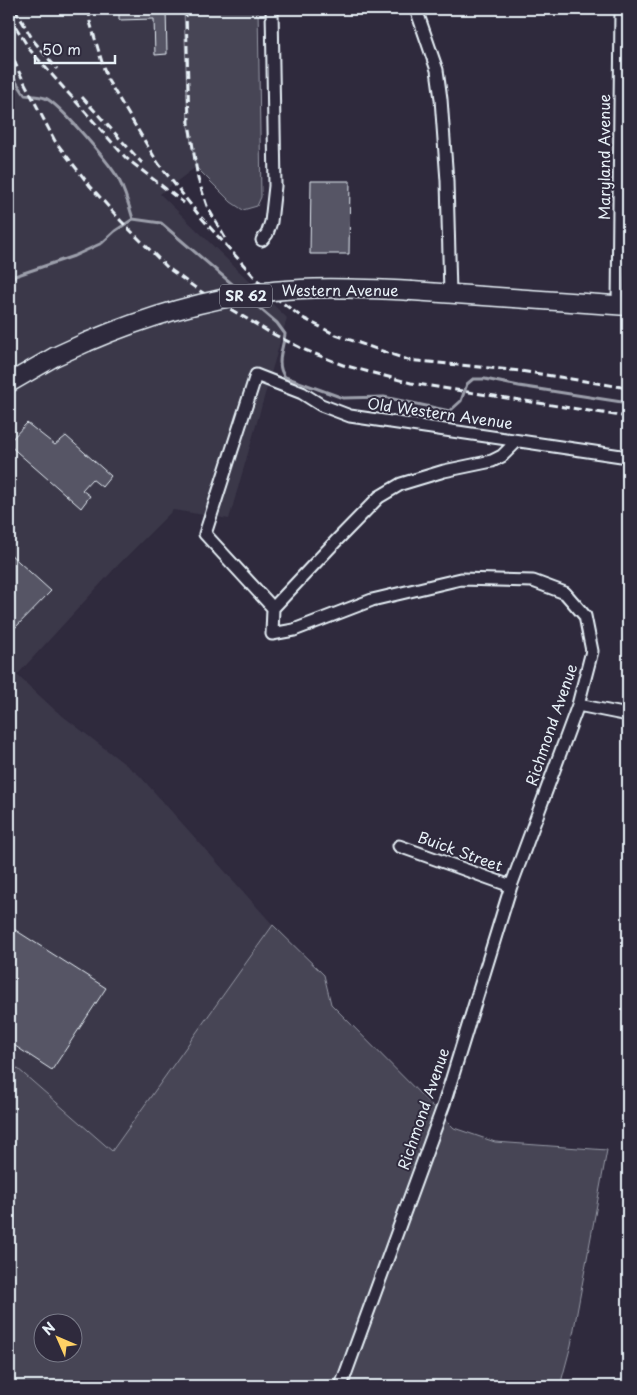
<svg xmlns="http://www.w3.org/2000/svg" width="637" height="1395" font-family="'Playpen Sans',sans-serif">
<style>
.built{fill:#3b3749}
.green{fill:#464455;stroke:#979aa6;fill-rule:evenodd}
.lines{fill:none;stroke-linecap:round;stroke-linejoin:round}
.stream{stroke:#9c9fab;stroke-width:3}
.building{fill:#575565;stroke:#e8f1f8}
.street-casing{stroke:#e8f1f8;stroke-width:15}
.primary-casing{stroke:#e8f1f8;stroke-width:21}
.street{stroke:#2f2a3d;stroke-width:11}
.primary{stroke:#2f2a3d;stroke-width:18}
.rail{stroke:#e8f1f8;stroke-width:3;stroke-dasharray:8 4;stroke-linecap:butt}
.primary-bridge-casing{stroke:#e8f1f8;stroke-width:21;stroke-linecap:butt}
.primary-bridge{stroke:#2f2a3d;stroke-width:18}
.labels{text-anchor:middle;stroke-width:4;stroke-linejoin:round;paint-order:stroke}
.shield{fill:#2f2a3d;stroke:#b0b5c0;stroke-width:1}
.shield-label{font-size:14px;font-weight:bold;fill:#e8f1f8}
.street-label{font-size:15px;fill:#e8f1f8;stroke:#2f2a3d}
</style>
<rect width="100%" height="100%" fill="#2f2a3d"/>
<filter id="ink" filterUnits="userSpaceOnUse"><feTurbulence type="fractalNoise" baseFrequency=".02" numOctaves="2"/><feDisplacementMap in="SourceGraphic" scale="10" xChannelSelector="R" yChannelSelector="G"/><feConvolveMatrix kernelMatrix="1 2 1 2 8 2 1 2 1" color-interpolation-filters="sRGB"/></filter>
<g filter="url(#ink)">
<path class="built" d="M9 9H184L188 126 196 167 160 194 287 318 229 519 173 510 116 567 17 675 55 710 139 775 273 925 112 1152 9 1061Z"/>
<path class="green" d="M184 9H258L261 197 257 206 243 210 231 202 196 167 188 126Z
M273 925 324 975 331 1004 454 1128 495 1142 607 1150 571 1345 560 1386H9V1061L112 1151ZM42 1322H72V1352H42Z"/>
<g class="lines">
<path class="stream" d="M9 71 25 95C32 96 39 96 45 98 59 103 109 163 118 178 125 191 129 205 133 219
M9 278 74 256 102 243 115 231 133 219 161 223 238 289
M250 300 277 323 285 334C283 348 275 365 285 377L343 398 384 397 450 411 461 401 467 384 473 379H485L519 386 628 403"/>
</g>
<path class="building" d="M119 9H166L167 54 155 55 154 19 119 20Z
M311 181H350L349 254H310Z
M27 423 55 445 66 436 111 476 102 487 92 479 82 490 90 496 81 508 9 445V442Z
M9 553 51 591 11 632 9 630Z
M9 926 106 988 52 1070 9 1042Z"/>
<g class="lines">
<g class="street-casing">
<path id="street" d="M416 9 437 70 441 99 447 181 450 293
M262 240 267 234 271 222 275 186 272 9
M618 305 621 9
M273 608 205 534 256 375 302 393 321 405 350 416 628 457
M578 705 628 715
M399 846 511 886
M341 1386 444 1104 511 886 578 705 592 651 585 616 565 593 533 581 461 579 372 600 294 630 272 634 273 608 336 541 379 497 401 484 444 471 492 461 502 456 517 441"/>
</g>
<g class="primary-casing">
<path id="primary" d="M412 291 628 306
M9 383 54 357 87 342"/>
</g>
<use href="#street" class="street"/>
<use href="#primary" class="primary"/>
<path class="rail" d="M15 9 33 40 57 69
M89 9 90 22 107 79 158 163 198 214 268 292 303 318 336 335 408 360 521 371 628 388
M186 9 189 123 198 179 207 206 225 238
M9 16 30 50 126 158 184 203
M9 49 19 72 55 141 90 186 121 221 168 268 200 291 269 332 305 350 343 365 411 383 628 417
M82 97 142 163"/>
<g class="primary-bridge-casing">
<path id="primary-bridge" d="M87 342C153 314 228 292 301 289 338 287 375 289 412 291"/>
</g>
<use href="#primary-bridge" class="primary-bridge"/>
</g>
</g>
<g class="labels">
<rect class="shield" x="220" y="284.5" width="52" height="23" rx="4"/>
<g class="shield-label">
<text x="246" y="301">SR 62</text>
</g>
<g class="street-label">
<text transform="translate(605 157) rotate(-90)" y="5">Maryland Avenue</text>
<text x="340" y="296">Western Avenue</text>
<text transform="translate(440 414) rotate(8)" y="5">Old Western Avenue</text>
<text transform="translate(552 725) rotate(-71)" y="5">Richmond Avenue</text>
<text transform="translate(460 852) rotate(20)" y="5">Buick Street</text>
<text transform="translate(424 1109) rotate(-71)" y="5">Richmond Avenue</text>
</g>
</g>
<rect width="637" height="1395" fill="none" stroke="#2f2a3d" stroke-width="30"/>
<rect x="15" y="15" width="607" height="1365" fill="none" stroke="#e8f1f8" stroke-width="2" filter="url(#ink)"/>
<g transform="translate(58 1338) rotate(315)"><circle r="24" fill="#2f2a3d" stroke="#797a88"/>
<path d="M0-4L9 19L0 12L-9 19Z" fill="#ffd166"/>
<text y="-8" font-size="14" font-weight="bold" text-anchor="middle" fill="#e8f1f8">N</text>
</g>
<path d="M35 55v8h80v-8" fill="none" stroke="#e8f1f8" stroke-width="2.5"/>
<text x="42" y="55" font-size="15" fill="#e8f1f8" stroke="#2f2a3d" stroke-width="4" paint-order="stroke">50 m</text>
</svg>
